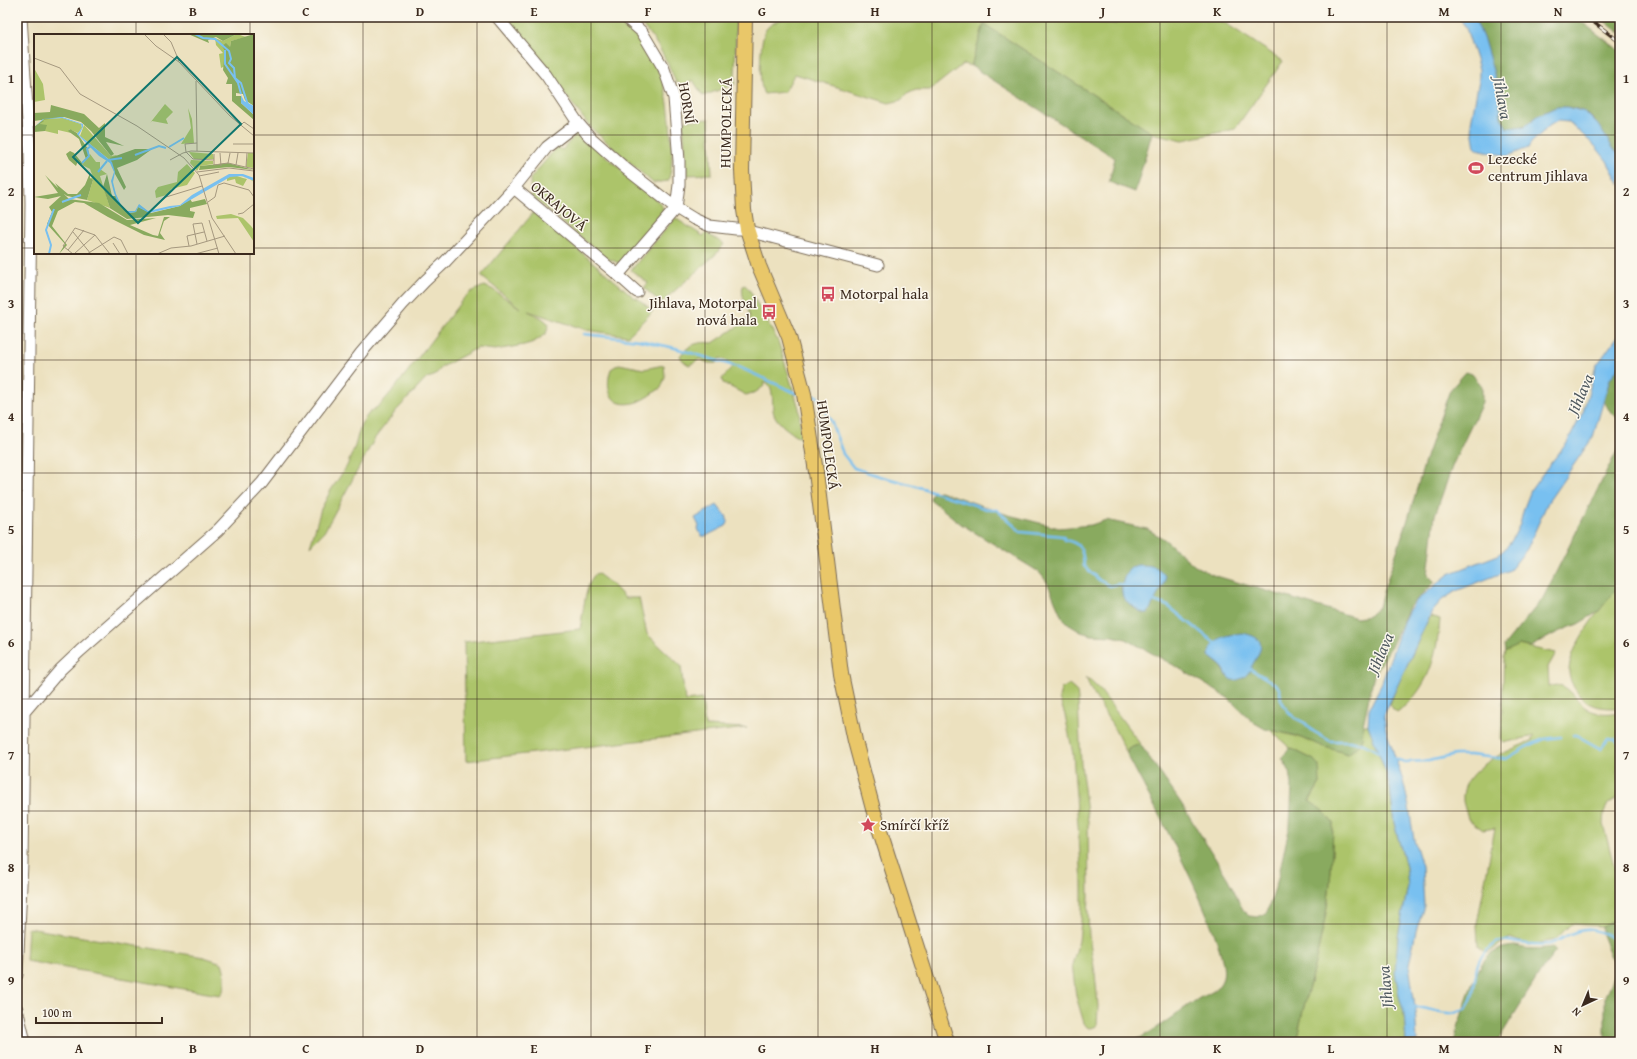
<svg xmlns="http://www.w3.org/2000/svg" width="1637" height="1059" font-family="'Gentium Book Plus',serif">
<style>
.green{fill:#acc46a;stroke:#747744}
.forest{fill:#89aa5e;stroke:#626a3e;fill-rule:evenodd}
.water{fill:#78c0f0;stroke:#5a7587}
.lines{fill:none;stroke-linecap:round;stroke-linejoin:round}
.stream{stroke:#78c0f0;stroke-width:2.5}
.minor-casing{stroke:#796a56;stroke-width:13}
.major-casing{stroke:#796a56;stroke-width:16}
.minor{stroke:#fff;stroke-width:11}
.major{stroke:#e9c769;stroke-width:14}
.rail-casing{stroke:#3b2a1e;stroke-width:4}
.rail{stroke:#fbf7ec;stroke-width:2.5;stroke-dasharray:8;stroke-linecap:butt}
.grid{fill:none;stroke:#3b2a1e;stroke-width:1;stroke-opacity:0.55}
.labels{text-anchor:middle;stroke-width:3;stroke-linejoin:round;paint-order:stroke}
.street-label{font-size:15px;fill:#3b2a1e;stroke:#fbf7ec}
.poi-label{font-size:15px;fill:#3b2a1e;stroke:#fbf7ec;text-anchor:start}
.water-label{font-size:16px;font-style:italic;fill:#4d575d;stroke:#fbf7ec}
.inset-river{fill:none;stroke:#78c0f0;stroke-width:2}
.inset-road{fill:none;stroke:#a5987f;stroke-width:1}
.view{fill:#0f766e;fill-opacity:0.15;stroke:#0f766e;stroke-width:2}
.inset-edge{fill:none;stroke:#3b2a1e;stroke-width:2}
.neatline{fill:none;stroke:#3b2a1e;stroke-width:1.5}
.grid-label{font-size:13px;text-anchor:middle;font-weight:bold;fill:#3b2a1e}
</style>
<rect width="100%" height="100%" fill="#fbf7ec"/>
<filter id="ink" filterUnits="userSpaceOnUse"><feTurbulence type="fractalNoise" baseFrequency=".025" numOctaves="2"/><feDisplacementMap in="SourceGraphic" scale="8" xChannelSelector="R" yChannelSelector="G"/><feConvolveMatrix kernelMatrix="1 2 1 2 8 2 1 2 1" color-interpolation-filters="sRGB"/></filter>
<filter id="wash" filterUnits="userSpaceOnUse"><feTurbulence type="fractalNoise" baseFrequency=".012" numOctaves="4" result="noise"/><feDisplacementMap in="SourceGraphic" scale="16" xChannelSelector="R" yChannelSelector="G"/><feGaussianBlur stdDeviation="0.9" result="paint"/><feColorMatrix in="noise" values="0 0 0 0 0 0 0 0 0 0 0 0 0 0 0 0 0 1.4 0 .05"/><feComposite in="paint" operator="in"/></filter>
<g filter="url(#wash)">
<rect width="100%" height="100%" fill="#ece1bf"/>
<path class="green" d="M505 17H617C658 55 669 83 671 138 672 153 673 167 668 181L653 183 591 128Z
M634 17H736L735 84 703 96 693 80 683 87 679 82 676 83C667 58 653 35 634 17Z
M786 17H983L984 21 985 17H1083L1090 22 1116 24 1120 17H1216L1283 61 1235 129 1183 140 1152 133 984 24 971 66 963 64 930 90H916L907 94 901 100 889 103 795 74C790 80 789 86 784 92L764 94C758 85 760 41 765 31 770 23 778 21 786 17Z
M709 119 712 174 687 175 683 121Z
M578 132 661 204V205L663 208 662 216 621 264 604 257 531 196 530 179 557 147 562 150Z
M534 212 635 298 636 297 653 311 628 336 587 330 528 311 542 318 549 324 546 334 534 342 524 345 495 350 477 348 442 367 434 376 427 378 395 412 375 438 324 532 310 546 321 509 331 490 347 466 355 446 361 424 369 413 381 404 398 384 463 299 471 292 484 286 492 289 520 308 481 276Z
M675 218 703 236 706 233 724 244 715 255 661 303 644 288 648 283 631 270Z
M745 285 749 289 778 341 799 408 801 438C791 433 773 421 773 409 772 399 774 392 767 382L764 383V386L756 392 746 395 723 383 722 379 732 367 727 361 720 358 716 363H708L700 359 689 365C685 363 682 360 680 356 689 344 699 341 713 343L750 318C749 306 740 299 743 286Z
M619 364 644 369 664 365 665 377 661 388C653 393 645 399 637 402 611 410 604 390 611 369Z
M597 573 614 586 625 598H639L647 634 681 666 685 701 702 699 705 726 747 728 466 761 464 642 580 629C583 616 585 580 597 573Z
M1620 585V708C1602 708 1587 708 1577 692 1573 686 1569 679 1569 672 1569 645 1603 605 1620 585Z
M1431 616 1440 619C1437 655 1429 690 1397 712L1393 709 1390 704C1396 686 1405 670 1413 653 1419 640 1423 627 1431 616Z
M1518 645 1556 653 1548 667 1549 687C1568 679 1574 700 1586 708 1596 715 1609 714 1620 712L1618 773 1620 776V796L1608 804 1604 812 1603 824 1620 888V923L1613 921 1602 926 1571 924 1555 940 1529 945 1510 938 1488 952H1485L1478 947 1477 924 1495 828 1483 830 1468 819C1467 813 1464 807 1463 801 1460 768 1508 751 1531 741L1534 736 1503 743 1501 741 1504 656 1505 651Z
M1086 677 1100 690 1140 744 1128 749 1127 754 1115 730 1090 688Z
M1069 685 1077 692 1078 700 1081 764 1088 821 1089 897 1088 914 1089 936 1095 973 1098 1006 1097 1026 1091 1028 1087 1027 1084 1023 1076 996 1072 965 1079 941 1082 911V882L1073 754 1065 715 1059 698 1061 689Z
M1363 725H1368L1386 773 1390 788 1394 823 1406 867 1408 886 1398 937 1399 996 1404 1012 1406 1042H1296C1304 1002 1316 963 1324 923 1331 890 1332 856 1333 823L1321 809 1309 802 1320 783 1314 760 1290 748 1270 730C1297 735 1322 746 1348 754L1362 743Z
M28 928 204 957 222 963C225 971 228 988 220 995L201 992 26 961Z"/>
<path class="forest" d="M1474 17H1575L1620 51V155C1608 145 1602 129 1592 118 1577 103 1555 105 1538 116 1534 118 1530 122 1526 125 1521 127 1513 127 1507 128L1501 117 1499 91 1484 40Z
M1599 17H1620V33Z
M984 24 1152 133 1135 192 1109 182 1115 158 971 66Z
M1620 365V420L1609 410 1604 401 1610 379Z
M1466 372 1472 374 1482 386V403L1453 464 1435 515 1428 575 1435 582 1409 607 1391 647 1374 675 1363 725 1362 743 1348 754 1325 747 1293 735 1265 729 1253 722 1228 698 1177 667 1126 639 1112 636 1092 635 1081 632 1071 626 1062 617 1047 582 1039 572 961 524 930 499 932 493 940 491 1005 514 1059 528 1091 525 1106 520 1147 529 1164 539 1195 566 1213 575 1357 618 1369 616 1379 607 1383 592 1408 519 1427 454 1450 390ZM1123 584 1154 601 1148 613H1143L1134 608 1121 589ZM1231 635 1228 677 1221 666 1209 656C1210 643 1219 639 1231 635Z
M1620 445V585L1598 612 1578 624 1558 632 1530 647 1518 645 1505 652 1504 646 1543 598Z
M1140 744 1181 803 1228 879 1243 910 1249 916 1258 917 1267 912 1277 882 1290 825 1292 785 1290 772 1282 758 1290 748 1314 760 1319 766 1320 783 1309 801 1321 809 1333 823C1332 856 1331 890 1324 923 1316 963 1304 1002 1296 1042H1132C1156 1031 1176 1013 1198 999 1202 996 1207 995 1212 992 1217 989 1221 984 1223 978 1232 944 1146 792 1127 754L1128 749Z
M1613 921 1620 923V1042H1605V996L1616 969 1602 935V926Z
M1515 946C1528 950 1539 949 1553 947L1556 951 1543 968 1497 1042H1454C1460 1021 1474 966 1491 953 1498 948 1507 947 1515 946Z"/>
<path class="water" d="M1459 17H1474L1484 40 1499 91 1501 117 1507 128 1525 126 1539 115 1556 107H1568L1585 112 1598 125 1615 151 1620 155V185L1607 161 1596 147 1569 122 1557 121 1549 126 1531 143 1528 148 1508 156 1477 149 1475 147 1471 123 1479 80V69L1466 28Z
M1620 333V365L1610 379 1593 437 1548 502 1527 549 1510 570 1456 591 1442 600 1432 611 1384 715 1386 730 1403 781 1409 807 1414 840 1422 866 1424 906 1416 931 1409 965 1415 1006 1417 1042H1406L1404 1013 1399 996 1395 972 1398 937 1408 886 1406 867 1394 823 1390 788 1386 773 1368 725 1369 709 1381 685 1403 622 1409 610 1416 601 1449 574 1498 555 1505 549 1512 540 1520 524 1524 508 1531 490 1546 469 1567 443 1583 412 1596 366Z
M717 505 723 513 726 515 728 523 726 526 706 536H702L698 529 699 526 695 518Z
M1137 565C1149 565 1158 565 1165 576V581L1148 613C1141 614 1136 609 1132 605 1129 602 1126 602 1124 599 1119 592 1123 573 1131 568 1133 566 1135 566 1137 565Z
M1242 633C1263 637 1265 644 1254 662 1251 667 1249 674 1244 677 1241 679 1236 681 1232 680 1227 678 1226 672 1223 668 1219 663 1213 660 1209 656 1210 638 1227 635 1242 633Z"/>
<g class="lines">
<path class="stream" d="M584 334 639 340 675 348 741 368 798 394
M809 395 817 396 831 421 843 454 854 468 879 476 913 485 990 510H997L1021 532 1063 536 1065 540C1082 543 1083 551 1084 566L1099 580 1110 586 1118 584 1126 586
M1151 600 1168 606 1216 644
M1247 667 1277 685 1280 691 1281 700 1287 710 1295 718 1305 723 1313 731 1330 741H1350L1364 744 1380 753
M1573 735H1576L1601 749 1608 738 1615 739 1619 743 1620 748
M1395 759 1405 762 1429 761 1455 755H1470L1506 759 1526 747 1544 739 1561 737
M1414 1007C1429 1007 1449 1019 1464 1009 1479 999 1471 969 1482 956 1486 951 1492 944 1498 942 1505 939 1513 942 1519 943 1528 944 1541 945 1549 944 1555 943 1561 939 1566 936 1585 926 1599 928 1616 941"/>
</g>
</g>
<g filter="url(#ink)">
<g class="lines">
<g class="minor-casing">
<path id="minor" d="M497 17 546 75 578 123 589 136 625 168 676 208 694 219 710 226 736 229H747L752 232 878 265
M578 123 547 147 514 188 618 275 676 208 679 185V161L674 98 664 69 642 32 625 17
M618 275 637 292
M25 711 60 670 80 651 218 530 262 483 361 353 403 304 425 281 444 263 514 188
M17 975 22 863 31 204 30 152 21 17
M17 1009 25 1042"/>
</g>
<g class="major-casing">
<path id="major" d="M745 17 742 170 744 210 747 229 759 266 789 337 804 394 816 472 841 674 855 741 873 809 947 1042"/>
</g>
<use href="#minor" class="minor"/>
<use href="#major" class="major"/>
<g class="rail-casing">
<path id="rail" d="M1587 17 1620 42"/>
</g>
<use href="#rail" class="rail"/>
</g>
</g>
<path class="grid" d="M136 17V35M250 17V35M363 17V1042M477 17V1042M591 17V1042M705 17V1042M818 17V1042M932 17V1042M1046 17V1042M1160 17V1042M1274 17V1042M1387 17V1042M1501 17V1042M17 135H35M253 135H1620M17 248H35M253 248H1620M136 253V1042M250 253V1042M17 360H1620M17 473H1620M17 586H1620M17 699H1620M17 811H1620M17 924H1620"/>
<defs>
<g id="stadium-bare" transform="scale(1.2)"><path d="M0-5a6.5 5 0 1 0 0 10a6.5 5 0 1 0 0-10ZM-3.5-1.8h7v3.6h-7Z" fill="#d1495b" stroke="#fbf7ec" stroke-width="2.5" paint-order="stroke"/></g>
<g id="bus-bare" transform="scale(1.2)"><path d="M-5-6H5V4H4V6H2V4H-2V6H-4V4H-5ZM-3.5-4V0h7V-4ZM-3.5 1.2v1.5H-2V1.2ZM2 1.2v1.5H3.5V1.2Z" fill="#d1495b" stroke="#fbf7ec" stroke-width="2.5" paint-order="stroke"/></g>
<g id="sight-bare" transform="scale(1.2)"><path d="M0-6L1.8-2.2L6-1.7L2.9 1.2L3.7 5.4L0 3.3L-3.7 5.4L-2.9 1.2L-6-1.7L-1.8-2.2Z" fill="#d1495b" stroke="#fbf7ec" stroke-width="2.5" paint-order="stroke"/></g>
</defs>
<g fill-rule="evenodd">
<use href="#stadium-bare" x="1476" y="168"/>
<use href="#bus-bare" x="828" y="294"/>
<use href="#bus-bare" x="769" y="312"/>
<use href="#sight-bare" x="868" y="825"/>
</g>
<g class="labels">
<g class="street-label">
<text transform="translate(687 103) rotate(80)" y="5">HORNÍ</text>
<text transform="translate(726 123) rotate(-89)" y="5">HUMPOLECKÁ</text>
<text transform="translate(559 206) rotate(40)" y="5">OKRAJOVÁ</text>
<text transform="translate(828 445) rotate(82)" y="5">HUMPOLECKÁ</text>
</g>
<g class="poi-label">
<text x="1488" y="164">Lezecké<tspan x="1488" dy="17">centrum Jihlava</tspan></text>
<text x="840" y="299">Motorpal hala</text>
<text x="757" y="308" text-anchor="end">Jihlava, Motorpal<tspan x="757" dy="17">nová hala</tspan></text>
<text x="880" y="830">Smírčí kříž</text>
</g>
<g class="water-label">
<text transform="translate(1503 98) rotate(80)" y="6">Jihlava</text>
<text transform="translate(1580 394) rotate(-66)" y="6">Jihlava</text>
<text transform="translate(1380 653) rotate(-66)" y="6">Jihlava</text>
<text transform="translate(1385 987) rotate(-95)" y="6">Jihlava</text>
</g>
</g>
<g transform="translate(34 34)">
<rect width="220" height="220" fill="#ece1bf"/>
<path d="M203 0 212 3 197 7 196 13H190L194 20 191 21V32L187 34 185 20 189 19 182 11 181 4 189 7ZM0 34 9 50 11 66 0 68ZM131 70 139 78 132 85 134 90 118 87 116 89ZM154 74 158 85 160 109 147 110 157 94ZM29 84 47 90 48 94 44 99 35 95 37 99 24 96V100L11 97 6 90 10 85ZM50 91 77 122 83 121 77 127 46 102ZM155 118 179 120 180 125H160ZM214 119H220V134L212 133ZM56 120 62 128H66V135L73 140 66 142 76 174 53 166 59 146 56 145 59 143 56 135 48 131ZM157 126 179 127V130L166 132 163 137 156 129ZM153 130 161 139 153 151 137 155 136 160 122 164 121 157 124 153 143 148 144 138ZM198 142 203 141 211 143 220 147V148L214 144 206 142H203L209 144 213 145 209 152 202 149 201 145 193 147V144L190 145ZM197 180 209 184 217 192 220 196V208L204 184 183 185 182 182Z" fill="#acc46a"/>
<path d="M154 0H203L189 7 182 3 174 6 175 9ZM220 0V72L211 66 209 60 202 59V62H207V69L220 81V86L198 67V50H192L194 44 189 36 191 17 188 12 192 9 196 13 197 7ZM17 71 50 80 65 94 71 89V103L90 112 72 108 80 120 77 122 57 97 47 88 30 83 0 87V79L16 78ZM9 86 10 87 6 90 13 91 11 97 0 98V93ZM36 95 43 99 54 115 55 120 52 125 45 105 34 97ZM101 115H118L103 126 83 134 92 153 90 156 81 140 76 124ZM36 117 40 119 49 130 46 131 44 127 42 132 35 126 32 120ZM194 129 220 136 195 133 165 136 166 132ZM56 139V144L59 146 53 166 33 162 26 157 21 149 34 160H43L51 151ZM73 140 78 162H82L87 173 95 179 102 178 104 173 117 179 146 172 156 165 158 168 171 165 173 170 156 174V177L161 178 159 184 134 181 93 185 71 171 76 174 69 153ZM11 141 35 165 65 169 93 186 122 184 96 191 119 201 124 202 130 183H136L130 187 126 199 131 206 110 201 74 183 50 169 41 168 24 177 18 192 33 211 25 220 31 210 13 190 18 178 15 173 27 162 14 165 0 163 24 159Z" fill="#89aa5e"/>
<path d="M207 61 210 67 220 72V81L207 69ZM28 83 49 90V93L45 101 78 128 81 138 79 148 82 160 88 173 93 177H101L105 170 114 177 136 172 146 171 158 161 195 140H209L220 144V147L208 142 196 143 146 172 115 179 104 173 102 178 95 179 85 171 80 159 77 147 80 138 76 129 65 122 43 100 48 94 47 90 28 84 10 85 0 93 9 85Z" fill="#78c0f0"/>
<path class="inset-river" d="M161 0 169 4 181 5 195 17 197 25 195 29 200 34 201 44 207 49 214 71M191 16V30L204 49 207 60M135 113 150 104M101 121 125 112 132 114M74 126 88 124M48 129 55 122 53 115 57 112M64 138 73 127M28 168 47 161M15 220 17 211 12 196 20 175"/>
<path class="inset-road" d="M110 0 122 12 145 28 196 82 220 102M129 0 137 8 145 27M0 24 26 34 46 60 103 92 150 124 165 141 178 184 202 220M162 47 163 109M206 92 210 88 220 95M199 110H220M163 117V109L151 110 152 118 159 125 180 126M186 119 187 132M196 119 194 129 220 135M180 120V131L194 129M136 126 149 119 157 117 220 119M202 131 204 119M212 133 213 119M163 138 195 134 220 137M165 142 185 138M132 163 168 152M174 168 181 163 184 151 190 149 215 156 220 163M204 180 209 179 220 170M175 186 185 220M39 198 57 220M79 209 86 220M163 210 159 190 168 189 173 207M155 212 153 202 170 198M34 216 50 196M39 220 29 212 41 194 61 201 76 220M40 220 61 201M53 220 80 203 87 206 94 220M123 220 137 214 157 212 191 202M161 220 184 214"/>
<path class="view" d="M143 23 207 90 104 189 39 123Z"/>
<rect width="220" height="220" class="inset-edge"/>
</g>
<rect width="1637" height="1059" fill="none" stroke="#fbf7ec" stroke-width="44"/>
<g transform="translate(1583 1005) rotate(224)" stroke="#fbf7ec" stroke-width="3" paint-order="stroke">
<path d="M0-3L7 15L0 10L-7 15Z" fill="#3b2a1e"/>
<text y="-6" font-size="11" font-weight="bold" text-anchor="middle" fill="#3b2a1e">N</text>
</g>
<path d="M36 1017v6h126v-6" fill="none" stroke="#3b2a1e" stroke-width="2"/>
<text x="42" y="1017" font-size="12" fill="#3b2a1e" stroke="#fbf7ec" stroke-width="3" paint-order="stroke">100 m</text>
<rect x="22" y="22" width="1593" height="1015" class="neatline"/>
<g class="grid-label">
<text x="79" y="16">A</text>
<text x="193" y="16">B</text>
<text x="306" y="16">C</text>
<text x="420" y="16">D</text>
<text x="534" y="16">E</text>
<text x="648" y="16">F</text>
<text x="762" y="16">G</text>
<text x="875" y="16">H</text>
<text x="989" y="16">I</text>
<text x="1103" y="16">J</text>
<text x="1217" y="16">K</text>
<text x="1331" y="16">L</text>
<text x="1444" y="16">M</text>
<text x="1558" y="16">N</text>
<text x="11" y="83">1</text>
<text x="1626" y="83">1</text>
<text x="11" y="196">2</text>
<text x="1626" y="196">2</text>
<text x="11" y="308">3</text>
<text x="1626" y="308">3</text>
<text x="11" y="421">4</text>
<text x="1626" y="421">4</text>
<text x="11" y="534">5</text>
<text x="1626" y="534">5</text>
<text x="11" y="647">6</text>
<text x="1626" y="647">6</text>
<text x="11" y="760">7</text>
<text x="1626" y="760">7</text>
<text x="11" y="872">8</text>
<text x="1626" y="872">8</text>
<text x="11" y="985">9</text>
<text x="1626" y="985">9</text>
<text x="79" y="1053">A</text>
<text x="193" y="1053">B</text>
<text x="306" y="1053">C</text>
<text x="420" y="1053">D</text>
<text x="534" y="1053">E</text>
<text x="648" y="1053">F</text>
<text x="762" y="1053">G</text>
<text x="875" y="1053">H</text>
<text x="989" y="1053">I</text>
<text x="1103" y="1053">J</text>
<text x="1217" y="1053">K</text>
<text x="1331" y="1053">L</text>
<text x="1444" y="1053">M</text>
<text x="1558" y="1053">N</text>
</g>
</svg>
